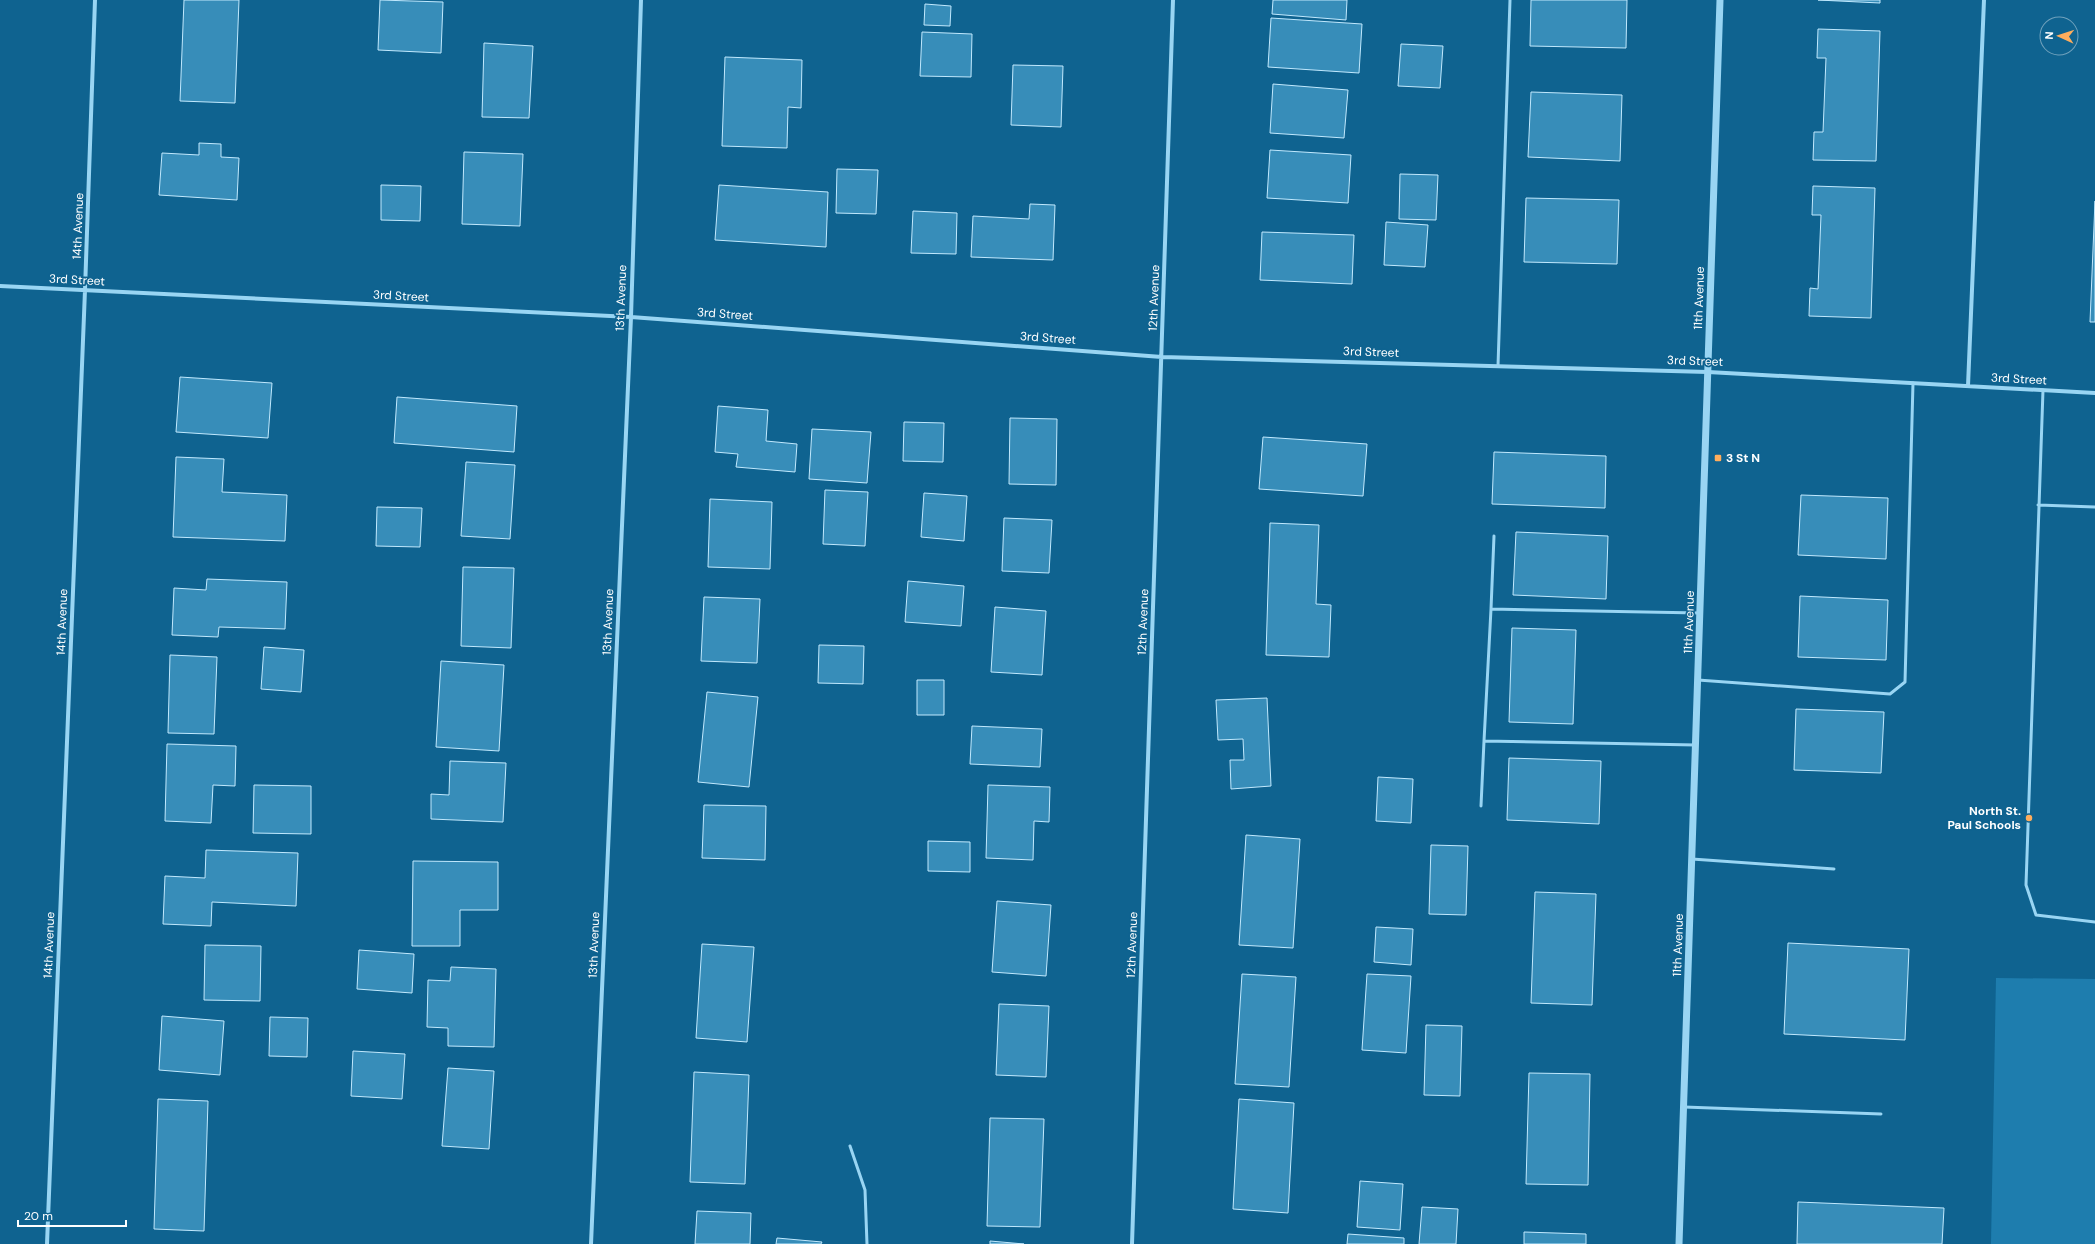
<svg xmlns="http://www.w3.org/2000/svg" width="2095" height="1244" font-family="'DM Sans',sans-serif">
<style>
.green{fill:#1e7dae}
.building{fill:#378db9;stroke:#c1e9fe}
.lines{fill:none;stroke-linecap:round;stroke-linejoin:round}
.service{stroke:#99d5f3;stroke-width:3}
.minor{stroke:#99d5f3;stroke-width:4}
.tertiary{stroke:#99d5f3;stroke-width:7}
.poi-dot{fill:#ffad5c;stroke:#0f6390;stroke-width:1.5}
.labels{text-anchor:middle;stroke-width:3.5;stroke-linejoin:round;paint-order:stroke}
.street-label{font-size:12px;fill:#fff;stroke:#0f6390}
.poi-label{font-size:12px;font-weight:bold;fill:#fff;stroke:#0f6390;text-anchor:start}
</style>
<rect width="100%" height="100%" fill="#0f6390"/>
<path class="green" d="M1996 978 2095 979V1244H1991Z"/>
<path class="building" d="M184 0H239L235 103 180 101Z
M380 0 443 2 441 53 378 50Z
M1273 0H1347L1346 20 1272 14Z
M1531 0H1627L1626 48 1530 46Z
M1818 0H1880V3Z
M925 4 951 6 950 26 924 25Z
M1271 18 1362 24 1359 73 1268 67Z
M1818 29 1880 31 1876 161 1813 160 1814 132H1823L1826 58H1817Z
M922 32 972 34 971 77 920 76Z
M484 43 533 46 529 118 482 117Z
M1401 44 1443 46 1440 88 1398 86Z
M725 57 802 60 801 108 788 107 787 148 722 146Z
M1013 65 1063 66 1061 127 1011 125Z
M1273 84 1348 90 1344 138 1270 133Z
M1531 92 1622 95 1620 161 1528 157Z
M199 143 221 144V157L239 158 237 200 159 195 162 153 199 155Z
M1270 150 1351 155 1348 203 1267 198Z
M464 152 523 154 520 226 462 224Z
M837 169 878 170 876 214 836 213Z
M1400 174 1438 175 1436 220 1399 219Z
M381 185 421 186 420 221 381 220Z
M719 185 828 192 826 247 715 240Z
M1813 186 1875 188 1871 318 1809 316 1810 288 1818 289 1821 215H1812Z
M1526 198 1619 200 1617 264 1524 262Z
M2095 201V322H2090Z
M1030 204 1055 205 1053 260 971 257 973 216 1029 219Z
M913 211 957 213 956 254 911 253Z
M1386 222 1428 225 1425 267 1384 265Z
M1262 232 1354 235 1352 284 1260 280Z
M180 377 272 383 268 438 176 432Z
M397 397 517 406 514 452 394 443Z
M718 406 768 410 766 441 797 444 795 472 736 467 738 454 715 452Z
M1010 418 1057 419 1056 485 1009 484Z
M904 422 944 423 943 462 903 461Z
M812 429 871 432 867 483 809 479Z
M1263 437 1367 444 1363 496 1259 489Z
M1494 452 1606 456 1605 508 1492 504Z
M176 457 224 459 222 492 287 495 285 541 173 537Z
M466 462 515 465 510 539 461 536Z
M825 490 868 492 865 546 823 544Z
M924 493 967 496 964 541 921 537Z
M1801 495 1888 498 1886 559 1798 555Z
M710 499 772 502 770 569 708 567Z
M377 507 422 508 420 547 376 546Z
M1004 518 1052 520 1049 573 1002 571Z
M1270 523 1319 525 1316 604 1331 605 1329 657 1266 655Z
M1516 532 1608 536 1606 599 1513 595Z
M463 567 514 568 511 648 461 646Z
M207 579 287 582 285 629 219 627 218 637 172 635 174 588 206 590Z
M908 581 964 586 961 626 905 622Z
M1800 596 1888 600 1886 660 1798 657Z
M704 597 760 599 757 663 701 661Z
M995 607 1046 611 1042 675 991 672Z
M1512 628 1576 630 1573 724 1509 722Z
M819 645 864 646 863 684 818 683Z
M264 647 304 650 301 692 261 689Z
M170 655 217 657 214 734 168 733Z
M441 661 504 665 499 751 436 747Z
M917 680H944V715H917Z
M707 692 758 697 749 787 698 782Z
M1267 698 1271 786 1231 789 1230 760H1244L1243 739 1218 740 1216 700Z
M1796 709 1884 712 1881 773 1794 770Z
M972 726 1042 729 1040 767 970 764Z
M167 744 236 746 235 786 213 785 211 823 165 821Z
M1509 758 1601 761 1599 824 1507 820Z
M450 761 506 763 503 822 431 819V794L449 795Z
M1378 777 1413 779 1411 823 1376 821Z
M254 785 311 786V834L253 833Z
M988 785 1050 787 1049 822 1034 821 1033 860 986 858Z
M704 805 766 806 765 860 702 858Z
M1246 835 1300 839 1293 948 1239 945Z
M928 841 970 842V872L928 871Z
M1431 845 1468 846 1466 915 1429 914Z
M206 850 298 853 296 906 212 902 211 926 163 924 165 876 205 878Z
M413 861 498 862V910H460V946H412Z
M1535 892 1596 894 1592 1005 1531 1003Z
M997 901 1051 905 1046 976 992 972Z
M1376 927 1413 929 1411 965 1374 962Z
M1788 943 1909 949 1905 1040 1784 1034Z
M702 944 754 947 747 1042 696 1038Z
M205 945 261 946 260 1001 204 1000Z
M359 950 414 954 412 993 357 989Z
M451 967 496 969 494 1047 448 1046V1028L427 1027 428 980 450 981Z
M1242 974 1296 977 1289 1087 1235 1084Z
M1367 974 1411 976 1406 1053 1362 1050Z
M999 1004 1049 1006 1046 1077 996 1075Z
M162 1016 224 1021 220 1075 159 1070Z
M270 1017 308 1018 307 1057 269 1056Z
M1426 1025 1462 1026 1460 1096 1424 1095Z
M353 1051 405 1054 402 1099 351 1096Z
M448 1068 494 1071 489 1149 442 1146Z
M694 1072 749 1075 745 1184 690 1182Z
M1529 1073 1590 1074 1588 1185 1526 1184Z
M158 1099 208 1101 204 1231 154 1229Z
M1239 1099 1294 1103 1288 1213 1233 1209Z
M990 1118 1044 1119 1040 1227 987 1226Z
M1360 1181 1403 1184 1400 1230 1357 1227Z
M1798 1202 1944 1208 1942 1244H1797Z
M1422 1207 1458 1209 1456 1244H1419Z
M697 1211 751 1213 750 1244H695Z
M1524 1232 1586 1234V1244H1524Z
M1348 1234 1404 1238V1244H1347Z
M777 1238 822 1242 821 1244H776Z
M990 1241 1024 1244H990Z"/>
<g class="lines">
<path class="service" d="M1498 366 1510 0
M2043 390 2026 885 2036 915 2095 922
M2038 505 2095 507
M1491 609 1494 536
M1698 680 1890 694 1905 682 1913 383
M1696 745 1484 741 1491 609 1699 613
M1481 806 1484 741
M1692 859 1834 869
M1684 1107 1881 1114
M850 1146 865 1190 867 1244"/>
<path class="minor" d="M0 286 631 317 1162 357 1708 372 2095 393
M1968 386 1984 0
M47 1244 85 290 95 0
M591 1244 631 317 641 0
M1132 1244 1173 0"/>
<path class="tertiary" d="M1679 1244 1720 0"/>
</g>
<g class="poi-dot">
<rect x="1714" y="454" width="8" height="8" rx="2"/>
<circle cx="2029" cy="818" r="4"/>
</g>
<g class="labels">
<g class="street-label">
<text transform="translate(78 226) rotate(-88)" y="4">14th Avenue</text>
<text transform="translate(77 280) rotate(3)" y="4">3rd Street</text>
<text transform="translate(401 296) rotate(3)" y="4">3rd Street</text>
<text transform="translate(621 298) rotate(-88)" y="4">13th Avenue</text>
<text transform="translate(1154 298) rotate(-88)" y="4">12th Avenue</text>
<text transform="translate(1699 298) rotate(-88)" y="4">11th Avenue</text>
<text transform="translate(725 314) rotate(4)" y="4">3rd Street</text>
<text transform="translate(1048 338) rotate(4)" y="4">3rd Street</text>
<text transform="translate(1371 352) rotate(2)" y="4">3rd Street</text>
<text transform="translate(1695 361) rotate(2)" y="4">3rd Street</text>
<text transform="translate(2019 379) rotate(3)" y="4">3rd Street</text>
<text transform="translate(62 622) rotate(-88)" y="4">14th Avenue</text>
<text transform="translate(608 622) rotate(-88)" y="4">13th Avenue</text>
<text transform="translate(1143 622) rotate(-88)" y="4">12th Avenue</text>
<text transform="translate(1689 622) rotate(-88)" y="4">11th Avenue</text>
<text transform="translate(49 945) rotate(-88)" y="4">14th Avenue</text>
<text transform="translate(594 945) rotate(-88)" y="4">13th Avenue</text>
<text transform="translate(1132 945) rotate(-88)" y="4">12th Avenue</text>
<text transform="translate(1678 945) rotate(-88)" y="4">11th Avenue</text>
</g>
<g class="poi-label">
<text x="1726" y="462">3 St N</text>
<text x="2021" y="815" text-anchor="end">North St.<tspan x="2021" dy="14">Paul Schools</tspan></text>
</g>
</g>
<g transform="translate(2059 36) rotate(273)"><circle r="19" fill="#0f6390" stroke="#6fa1bc"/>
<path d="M0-3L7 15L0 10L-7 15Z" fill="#ffad5c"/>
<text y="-6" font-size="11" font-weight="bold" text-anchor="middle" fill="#ffffff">N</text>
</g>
<path d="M18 1220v6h108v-6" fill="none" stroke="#ffffff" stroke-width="2"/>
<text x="24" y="1220" font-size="12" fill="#ffffff" stroke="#0f6390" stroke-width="3" paint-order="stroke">20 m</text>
</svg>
